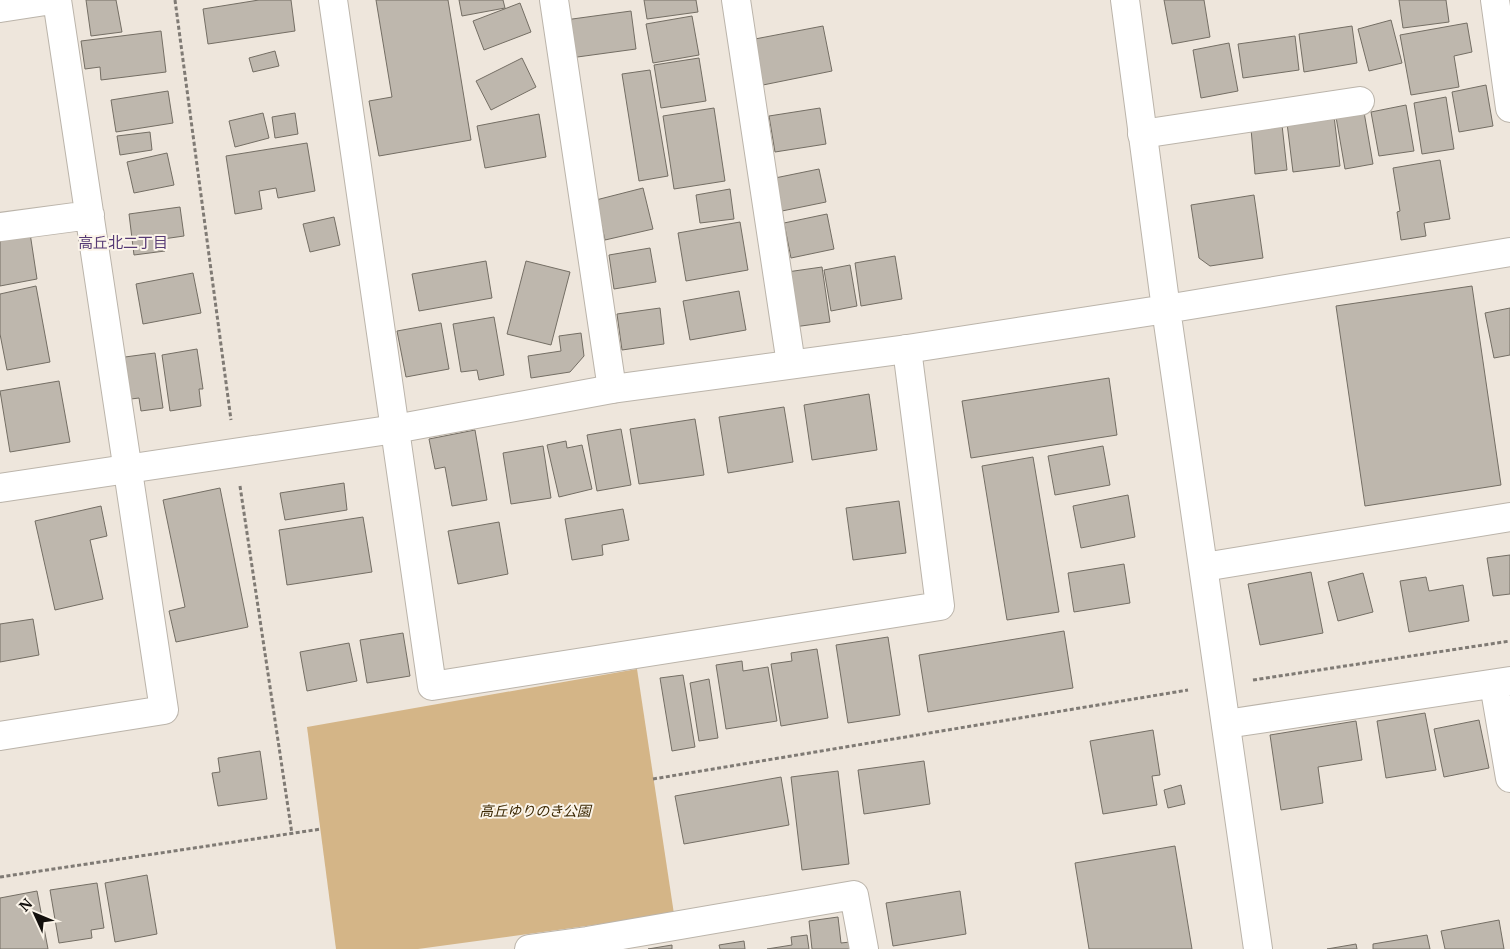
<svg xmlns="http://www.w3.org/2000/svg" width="1510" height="949" font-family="Merriweather,'Noto Sans JP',serif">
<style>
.green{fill:#d4b587}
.building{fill:#beb7ad;stroke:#746e64}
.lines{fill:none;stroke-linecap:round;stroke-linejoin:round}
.minor-casing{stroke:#bbb4aa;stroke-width:30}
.tertiary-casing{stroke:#bbb4aa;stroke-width:30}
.path{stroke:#7f7a74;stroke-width:3;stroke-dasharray:4 2.5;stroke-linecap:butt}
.minor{stroke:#fff;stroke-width:28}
.tertiary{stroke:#fff;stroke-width:28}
.labels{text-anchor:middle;stroke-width:4;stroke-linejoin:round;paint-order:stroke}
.park-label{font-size:14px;font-style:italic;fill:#3b2702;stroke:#fbf4e9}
.neighbourhood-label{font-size:15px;fill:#563a76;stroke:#fbf4e9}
</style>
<rect width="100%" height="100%" fill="#eee6dc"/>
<path class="green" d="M637 669 674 914 418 949H336L307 727Z"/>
<path class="building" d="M86 0H116L122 32 91 36Z
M259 0H291L295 31 208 44 203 9Z
M376 0H448L471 140 379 156 369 101 392 97Z
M459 0H503L505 8 462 16Z
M644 0H696L698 12 647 19Z
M1164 0H1204L1210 37 1172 44Z
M1399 0H1446L1449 22 1403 28Z
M520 3 531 32 484 50 473 21Z
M631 11 636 49 570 58 565 20Z
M692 16 699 55 653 63 646 24Z
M1391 20 1402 63 1369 71 1358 29Z
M1467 23 1472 52 1454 56 1459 87 1411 95 1400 35Z
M823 26 832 71 763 85 755 39Z
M1352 26 1357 63 1304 72 1299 34Z
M161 31 166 72 101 80 100 67 85 69 81 41Z
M1295 36 1299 70 1243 78 1238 44Z
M1229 43 1238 91 1201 98 1193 50Z
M275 51 279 66 253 72 249 58Z
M522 58 536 87 491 110 476 81Z
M699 58 706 101 661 108 654 65Z
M650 70 668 176 639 181 622 74Z
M1486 85 1493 126 1459 132 1452 92Z
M168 91 173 123 116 132 111 100Z
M1446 97 1454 149 1422 154 1414 103Z
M1406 105 1414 151 1379 156 1371 112Z
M714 108 725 181 674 189 663 116Z
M820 108 826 144 775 152 769 116Z
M1364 112 1373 164 1345 169 1336 117Z
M263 113 269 138 235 147 229 121Z
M295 113 298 134 275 138 272 117Z
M539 114 546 157 485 168 477 126Z
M1334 116 1340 166 1293 172 1287 123Z
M1282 125 1287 170 1255 174 1251 129Z
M150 132 152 150 120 155 117 136Z
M307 143 315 191 278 198 276 188 259 191 262 209 235 214 226 156Z
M167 153 174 185 134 193 127 162Z
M1440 160 1450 219 1424 223 1426 236 1401 240 1397 212 1400 211 1393 168Z
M819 169 826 202 782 211 775 178Z
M643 188 653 229 605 240 596 200Z
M730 189 734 219 700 223 696 195Z
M1254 195 1263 258 1210 266 1199 258 1191 205Z
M180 207 184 236 163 239 165 251 134 255 129 214Z
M827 214 834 249 791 258 784 223Z
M334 217 340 245 310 252 303 224Z
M740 222 748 270 686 281 678 233Z
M30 233 37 279 0 286V238Z
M650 248 656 282 614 289 609 255Z
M895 256 902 299 861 306 855 263Z
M486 261 492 298 419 311 412 274Z
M526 261 570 272 551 345 507 334Z
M850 265 857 306 831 311 824 270Z
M822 267 830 322 794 327 787 272Z
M193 273 201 313 143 324 136 284Z
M36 286 50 362 7 370 0 334V294Z
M1472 286 1501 485 1365 506 1336 306Z
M739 291 746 330 690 340 683 301Z
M660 308 664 344 622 350 617 314Z
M1510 308V355L1494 358 1485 313Z
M494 317 504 375 479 380 477 370 461 372 453 324Z
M441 323 449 369 406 377 397 331Z
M581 333 584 356 570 372 531 378 528 356 561 351 559 336Z
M197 349 203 389H199L201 406 170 411 162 355Z
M155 353 163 408 141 411 139 398 131 399 125 357Z
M1109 378 1117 435 971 458 962 401Z
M59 381 70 442 10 452 0 391Z
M869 394 877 450 812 460 804 405Z
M784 407 793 462 728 473 719 417Z
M695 419 704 475 639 484 630 429Z
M621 429 631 485 597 491 587 435Z
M475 430 487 500 452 506 445 467 435 469 429 439Z
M566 441 567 448 582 445 592 489 559 497 547 445Z
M543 446 551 498 511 504 503 453Z
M1103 446 1110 485 1055 495 1048 456Z
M1033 457 1059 612 1007 620 982 466Z
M344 483 347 510 285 520 280 493Z
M220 488 248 627 176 642 169 611 185 607 163 500Z
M1128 495 1135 537 1081 548 1073 506Z
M899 501 906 553 853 560 846 508Z
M101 506 107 536 90 540 103 599 55 610 35 521Z
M623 509 629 540 602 545 603 555 572 560 565 519Z
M363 517 372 572 287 585 279 530Z
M499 522 508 574 458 584 448 531Z
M1510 555V594L1493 596 1487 558Z
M1124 564 1130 603 1074 612 1068 573Z
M1311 572 1323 633 1260 645 1248 584Z
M1363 573 1373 612 1338 621 1328 582Z
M1426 577 1429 591 1463 585 1469 621 1409 632 1400 581Z
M33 619 39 655 0 662V624Z
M1064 631 1073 688 928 712 919 655Z
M403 633 410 676 367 683 360 640Z
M888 637 900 715 848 723 836 645Z
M349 643 357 681 307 691 300 652Z
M817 649 828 718 781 726 771 664 792 661 791 653Z
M742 661 743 671 768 667 777 721 726 729 716 665Z
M683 675 695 747 672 751 660 678Z
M709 679 718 738 699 741 690 683Z
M1425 713 1436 770 1386 778 1377 721Z
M1479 720 1489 768 1444 777 1434 729Z
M1356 721 1362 760 1318 767 1323 803 1281 810 1270 735Z
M1153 730 1160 775 1152 776 1157 805 1103 814 1090 741Z
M260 751 267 799 218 806 212 773 220 772 218 758Z
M924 761 930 804 864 814 858 770Z
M838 771 849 864 802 870 791 777Z
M781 777 789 825 684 844 675 796Z
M1181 785 1185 804 1168 808 1164 790Z
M1175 846 1192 949H1089L1075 863Z
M147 875 157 934 115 942 105 883Z
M97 883 104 928 91 930 92 938 59 943 50 890Z
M37 891 48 949H0V898Z
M960 891 966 934 893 946 886 903Z
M838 917 841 943 850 942 851 949H812L809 921Z
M1499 920 1504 949H1445L1441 931Z
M807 935 809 949H767L792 945 791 937Z
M1427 935 1430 949H1373V944Z
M744 941 745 949H720L719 945Z
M1356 944 1357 949H1327Z
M672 945V949H648Z"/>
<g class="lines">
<g class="minor-casing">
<path id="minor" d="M333 0 432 686 940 606 907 349
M554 0 612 389
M736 0 791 364
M1495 0 1510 108
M0 8 52 0
M1142 134 1360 101
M0 227 90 215
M1204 567 1510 517
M1494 684 1510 778
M1226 724 1510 681
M0 736 164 710 57 0
M529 949 587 941 854 895 864 949"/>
</g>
<g class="tertiary-casing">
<path id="tertiary" d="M1125 0 1166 309 1258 949
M0 488 395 429 612 389 907 349 1166 309 1510 252"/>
</g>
<path class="path" d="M175 0 231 420
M240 486 292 834
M1253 680 1510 641
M653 779 1188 690
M0 877 321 829"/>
<use href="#minor" class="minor"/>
<use href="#tertiary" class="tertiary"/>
</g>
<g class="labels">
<g class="park-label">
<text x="535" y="816">高丘ゆりのき公園</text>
</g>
<g class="neighbourhood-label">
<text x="123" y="248">高丘北二丁目</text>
</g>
</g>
<g transform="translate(35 914) rotate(314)" stroke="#fbf4e9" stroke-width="4" paint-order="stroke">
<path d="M0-4L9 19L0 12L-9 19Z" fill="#13100d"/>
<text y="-8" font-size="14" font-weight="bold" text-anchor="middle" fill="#13100d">N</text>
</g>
</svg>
